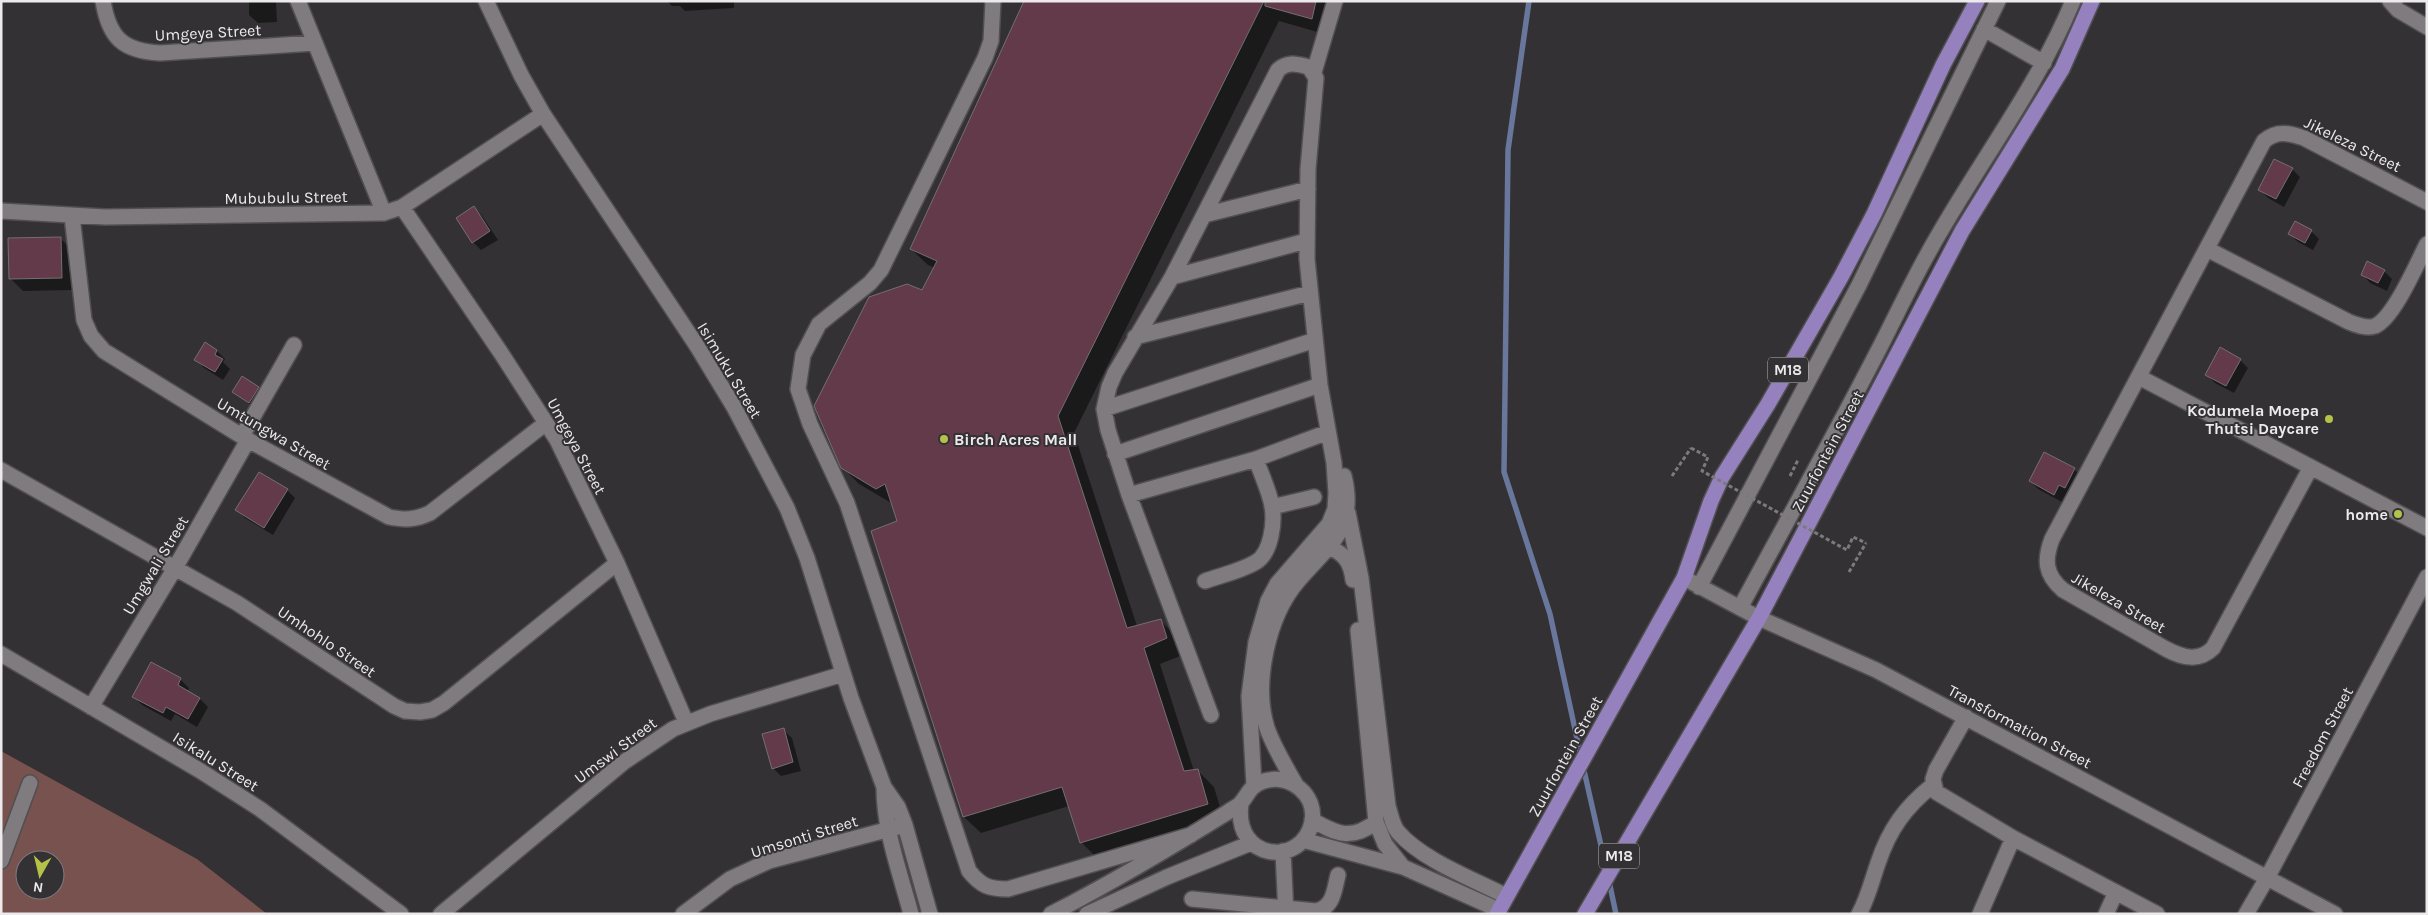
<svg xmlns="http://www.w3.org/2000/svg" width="2428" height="915" font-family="Karla,sans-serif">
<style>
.green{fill:#77524e;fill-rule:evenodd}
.shadow{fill:#0007}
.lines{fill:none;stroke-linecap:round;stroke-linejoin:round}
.stream{stroke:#68779b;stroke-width:5.5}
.building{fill:#623a49;stroke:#746f70}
.minor-casing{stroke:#524f52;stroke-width:18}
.major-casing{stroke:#524f52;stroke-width:18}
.path{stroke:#7d7a7c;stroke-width:3;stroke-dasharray:4 2.5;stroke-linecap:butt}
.minor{stroke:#7f7b7f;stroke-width:15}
.major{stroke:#9581bd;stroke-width:15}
.path-bridge{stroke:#7d7a7c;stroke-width:3;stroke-dasharray:4 2.5;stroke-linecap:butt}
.poi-dot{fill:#b4c24a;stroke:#343134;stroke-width:2}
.labels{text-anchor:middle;stroke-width:4;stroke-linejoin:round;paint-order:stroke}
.shield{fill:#343134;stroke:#b6b2b5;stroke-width:1}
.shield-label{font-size:15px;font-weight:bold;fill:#edeaec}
.street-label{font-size:16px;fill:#edeaec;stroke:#343134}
.poi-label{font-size:16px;font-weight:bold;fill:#edeaec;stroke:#343134;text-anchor:end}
</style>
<rect width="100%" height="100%" fill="#343134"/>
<path class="green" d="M1 751 197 859 267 914H1ZM25 860H55V890H25Z"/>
<path class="shadow" d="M249 1H276L277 22 258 23 249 15Z
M667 1H734V8L685 11 680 6H672Z
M1026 1H1336L1328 35 1279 21 1074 433 1137 626 1160 620 1177 637 1183 655 1160 664 1194 771 1197 770 1214 787 1224 820 1098 859 1082 843 1069 806 981 833 964 817 893 504 859 484 842 467 935 268 928 265 911 249Z
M2292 169 2300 177 2284 207 2268 198 2259 189Z
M474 208 482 216 498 240 481 250 473 242Z
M2311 231 2319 239 2313 250 2298 242 2289 234Z
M60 238 73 251 74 290 23 291 10 278Z
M2384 271 2392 279 2387 291 2370 283 2362 274Z
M217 351 225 359 223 362 230 369 223 380 204 368 196 360Z
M2240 360 2248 368 2234 393 2215 383 2207 375Z
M243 378 267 396 258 411 234 392Z
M2074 469 2082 478 2073 495 2068 492 2062 502 2038 489 2030 481Z
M287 490 295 498 273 535 245 518 237 510Z
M151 664 180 679 189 688 187 692 200 699 208 707 197 727 175 714 171 721 142 705 134 697Z
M783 730 792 738 801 771 781 776 773 768Z"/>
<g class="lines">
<path class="stream" d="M1529 1 1508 150 1504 472 1550 614 1581 757
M1583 766 1607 872
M1609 881 1616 914"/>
</g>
<path class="building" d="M1024 1H1264L1058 416 1127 628 1161 619 1167 638 1144 648 1184 771 1198 769 1208 804 1080 843 1062 787 963 817 871 531 897 521 885 484 876 489 841 468 814 406 869 297 907 284 922 290 937 261 910 249Z
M1265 1H1316L1312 19 1265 6Z
M2274 159 2293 168 2276 199 2258 190Z
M474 206 490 231 472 243 456 218Z
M2295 221 2312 230 2305 243 2288 234Z
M61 237 62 278 9 279 8 238Z
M2367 261 2385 270 2378 283 2361 275Z
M205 342 217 350 215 355 223 359 215 372 194 360Z
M2220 347 2241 359 2226 386 2205 375Z
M242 376 259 387 249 403 232 392Z
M2044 452 2075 468 2065 488 2059 485 2054 495 2029 481Z
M259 472 288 489 264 528 235 510Z
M151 662 181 678 178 685 200 698 188 719 166 707 163 713 132 697Z
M784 728 793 762 772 769 762 734Z"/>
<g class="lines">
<g class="minor-casing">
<path id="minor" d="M103 1C109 38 123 51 160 53L315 43
M298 1 384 213
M486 1 521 75 543 114 697 346 734 407 787 508 807 558 851 698 884 787 898 807 905 825 930 914
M993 1 991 41 985 58 881 270 870 283 819 324 803 355 798 389 810 424 847 503 969 871C981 886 989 889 1008 889L1191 835
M2390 1 2398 10 2427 27
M1984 29 2044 63
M1314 72 1335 1
M402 207 501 353 557 440 617 563 686 722
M1 211 105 217 384 213 402 207 543 114
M1204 215 1308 189
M72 216 84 320 91 336 104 351 248 440 389 517C405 520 415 520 430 513L546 423
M2207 249 2349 322C2357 325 2366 329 2375 326 2394 318 2417 263 2427 244
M1172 277 1306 241
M1135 337 1310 293
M2139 377 2427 528
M1104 409 1315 340
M242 436 294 345
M1115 454 1320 385
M2311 467 2213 648C2199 662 2183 658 2166 649L2063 590C2045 575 2044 560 2052 539L2264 141C2277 130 2289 133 2304 138L2427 202
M1 470 237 603 394 706 405 711 420 712 432 710 444 703 617 563
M1129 495 1256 459 1328 432
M1272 507 1314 497
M1348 513 1361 578 1388 806C1391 815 1392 825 1398 832 1422 860 1473 879 1506 896
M1330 547C1345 555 1351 562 1353 580
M1684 578 1759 618 1876 670 2335 914
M1205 581C1222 575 1241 571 1256 562 1271 553 1275 523 1272 506 1269 490 1261 474 1256 459
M1699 587 1859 285 1998 1
M1740 608C1786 523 1833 438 1878 351 1894 320 1909 288 1926 257 1973 170 2035 93 2073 1
M1358 630 1376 822 1385 844 1403 867
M1 654 199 770 260 809 401 914
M91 707 175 568 248 440
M1211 715 1129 495 1108 430 1104 409 1109 387 1115 373 1172 277 1278 70C1288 61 1297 64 1309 67L1316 78 1308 169 1307 259 1320 385 1334 463 1336 493 1335 509 1329 524 1277 584 1268 601 1256 642 1249 696 1254 785
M1966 717 1936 770 1933 779 1936 792 2013 838 2157 914
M1296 785C1286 767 1274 748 1267 728 1253 683 1268 616 1298 581 1329 545 1357 529 1344 476
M884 787C884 831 900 872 911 914
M1312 820C1337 834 1351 841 1376 822
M1303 840 1403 867 1499 910
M1283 851 1286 914
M1 861 30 783
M1192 899 1316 911C1334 907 1334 890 1338 875
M441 914 624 762 673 729 710 714 843 674
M683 914 730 879 769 861 905 825
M1051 914C1112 883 1170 848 1228 812 1231 809 1237 807 1240 804 1249 794 1249 786 1264 781 1290 773 1317 795 1312 822 1302 868 1233 861 1241 804
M1087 914 1167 877 1251 843
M1859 914C1868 898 1872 880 1878 863 1889 830 1905 807 1933 785
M1980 914 2013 838
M2106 914 2116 892
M2246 914 2267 878 2427 577"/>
</g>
<g class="major-casing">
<path id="major" d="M1497 914 1684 578 1711 501 1722 477 1768 404 1841 277 1874 214 1943 65 1977 1
M1585 914 1759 618 1962 231 2062 69 2092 1"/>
</g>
<path class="path" d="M1672 476 1691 448
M1790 476 1798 460
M1849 572 1866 543"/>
<use href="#minor" class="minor"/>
<use href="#major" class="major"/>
<path class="path-bridge" d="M1691 448 1708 457 1702 471 1847 550 1853 537 1866 543"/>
</g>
<g class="poi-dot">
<circle cx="2329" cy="419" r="5"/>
<circle cx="944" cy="439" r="5"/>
<circle cx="2398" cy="514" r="5"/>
</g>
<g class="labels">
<g class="shield">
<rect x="1768" y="357.5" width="40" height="25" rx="4"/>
<rect x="1599" y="843.5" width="40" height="25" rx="4"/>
</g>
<g class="shield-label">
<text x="1788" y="375">M18</text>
<text x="1619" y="861">M18</text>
</g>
<g class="street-label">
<text transform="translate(208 32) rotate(-3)" y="6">Umgeya Street</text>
<text transform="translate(2353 144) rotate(26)" y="6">Jikeleza Street</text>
<text transform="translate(286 197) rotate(-1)" y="6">Mububulu Street</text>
<text transform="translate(730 370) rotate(59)" y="6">Isimuku Street</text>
<text transform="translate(274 433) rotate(30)" y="6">Umtungwa Street</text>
<text transform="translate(577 446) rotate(62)" y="6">Umgeya Street</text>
<text transform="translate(1827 451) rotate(-62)" y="6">Zuurfontein Street</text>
<text transform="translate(155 565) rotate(-59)" y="6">Umgwali Street</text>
<text transform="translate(2119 602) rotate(30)" y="6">Jikeleza Street</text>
<text transform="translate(327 641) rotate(34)" y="6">Umhohlo Street</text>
<text transform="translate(2020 726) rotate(28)" y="6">Transformation Street</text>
<text transform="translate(2322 737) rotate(-62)" y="6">Freedom Street</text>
<text transform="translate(615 750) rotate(-37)" y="6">Umswi Street</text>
<text transform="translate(1565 756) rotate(-61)" y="6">Zuurfontein Street</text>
<text transform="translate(216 761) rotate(32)" y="6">Isikalu Street</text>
<text transform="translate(804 836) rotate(-17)" y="6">Umsonti Street</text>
</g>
<g class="poi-label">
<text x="2319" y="416">Kodumela Moepa<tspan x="2319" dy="18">Thutsi Daycare</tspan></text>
<text x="954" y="445" text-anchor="start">Birch Acres Mall</text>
<text x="2388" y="520">home</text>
</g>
</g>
<rect width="2428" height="915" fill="none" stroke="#edeaec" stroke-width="5"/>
<g transform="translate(40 875) rotate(188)"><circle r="24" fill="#343134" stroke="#7e7b7e"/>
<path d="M0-4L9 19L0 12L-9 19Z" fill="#b4c24a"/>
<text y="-8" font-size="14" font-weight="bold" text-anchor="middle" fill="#edeaec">N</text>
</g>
</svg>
